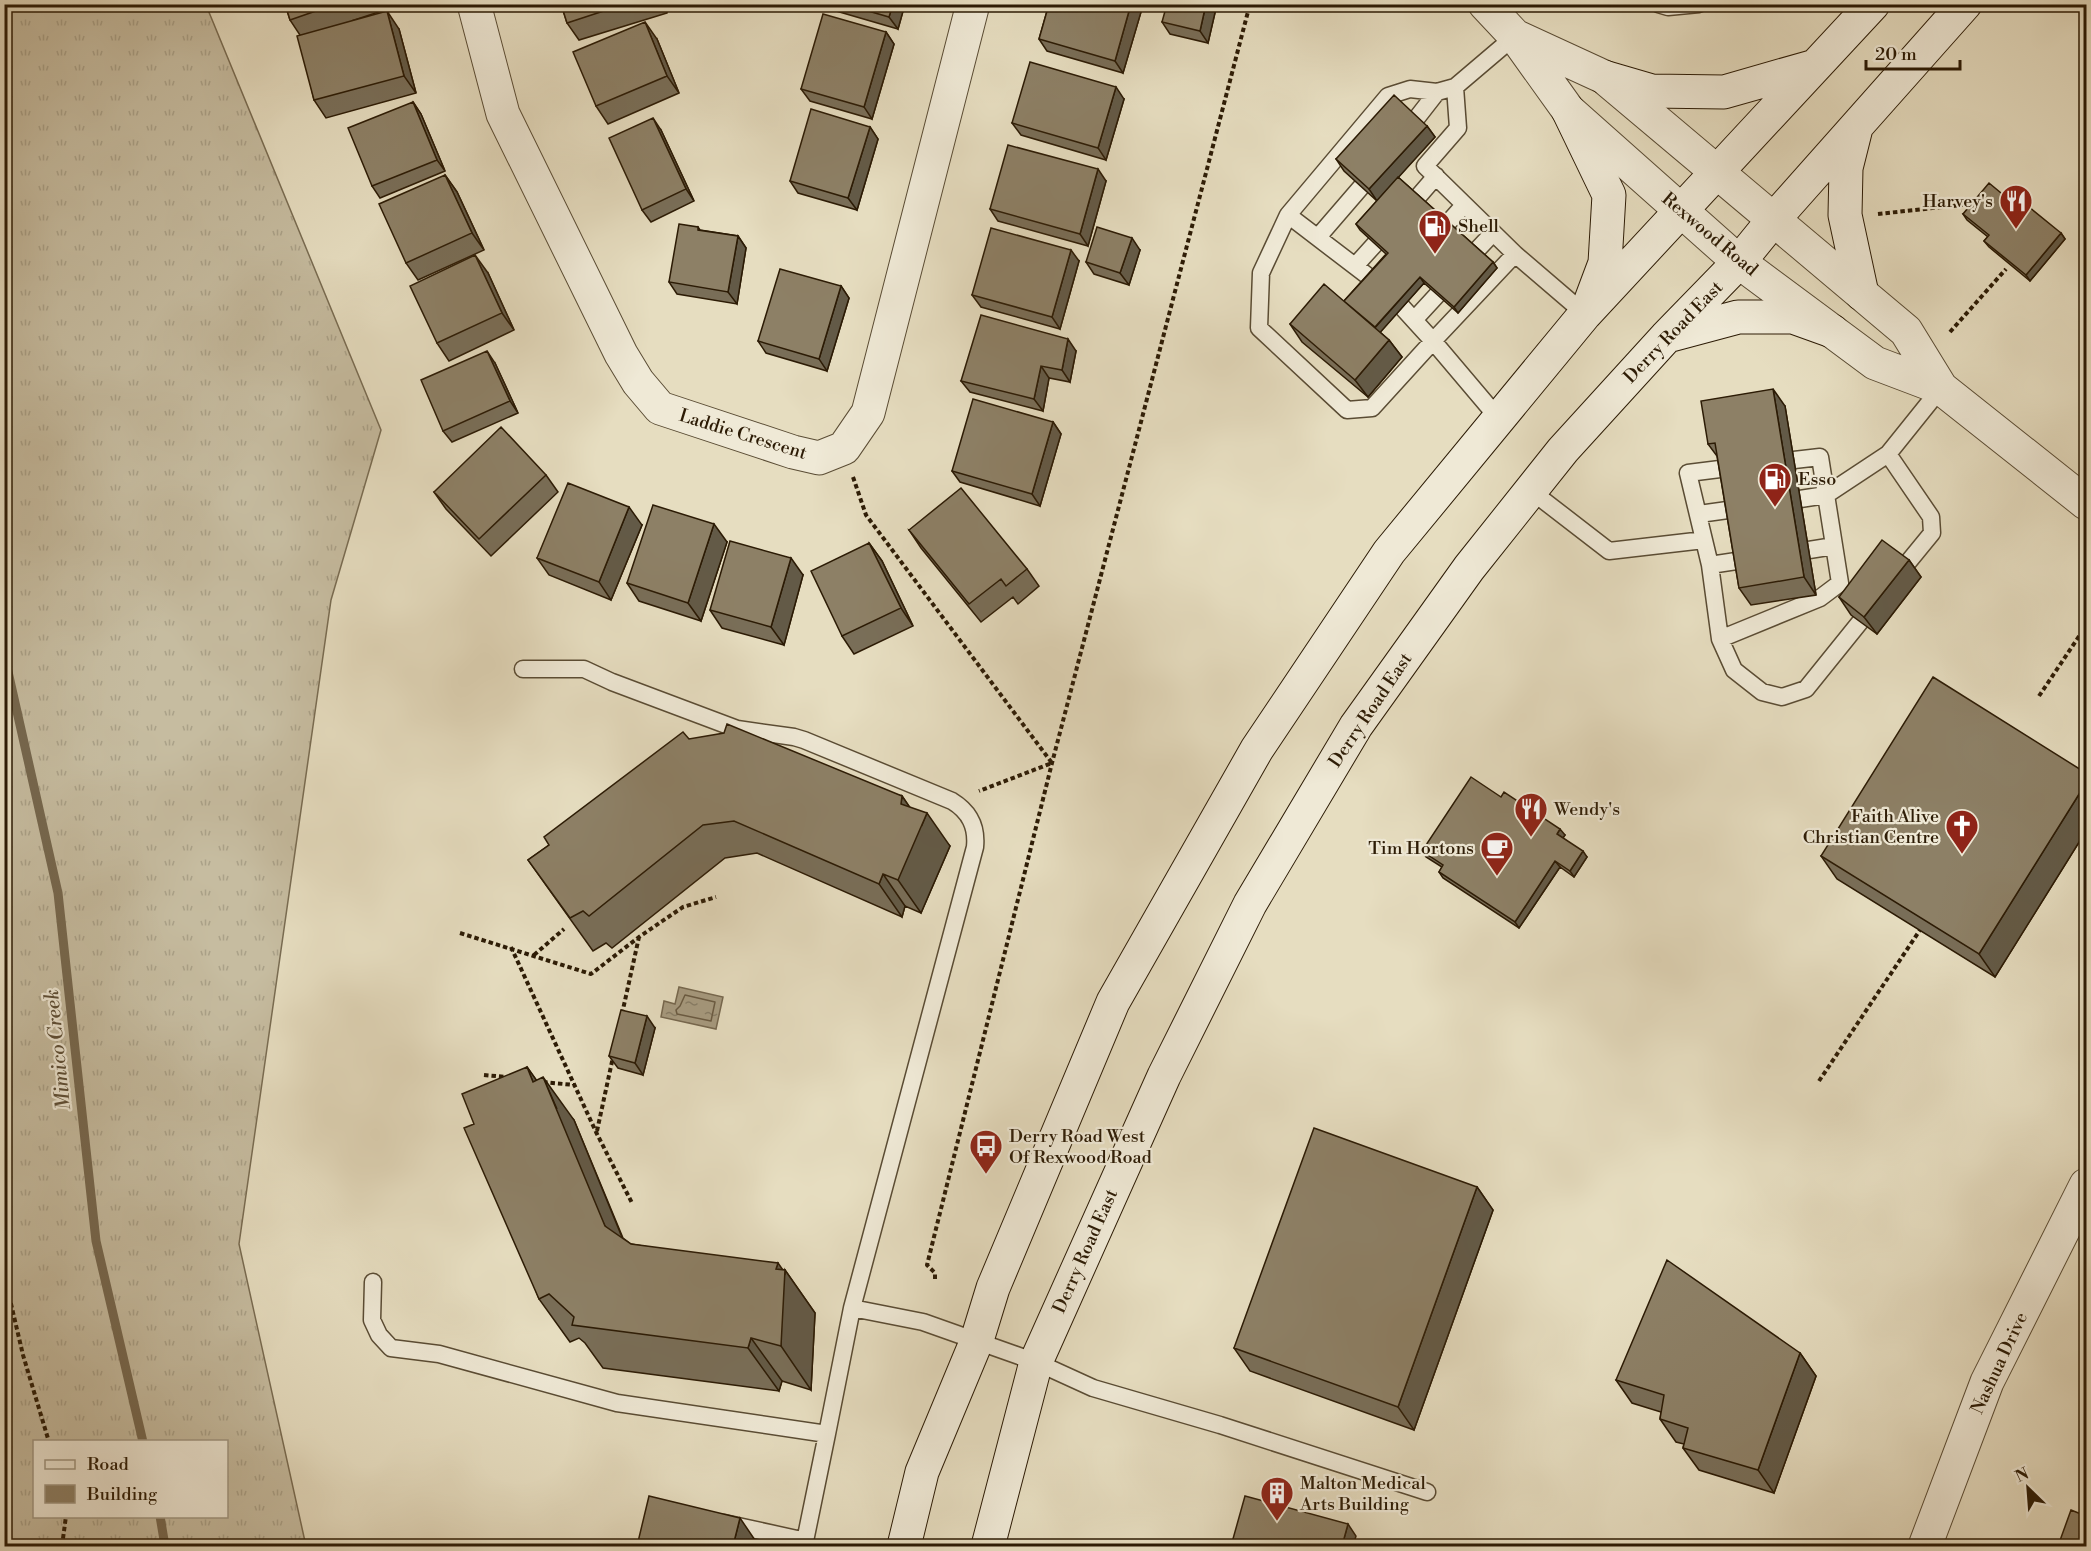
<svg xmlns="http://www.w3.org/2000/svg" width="2091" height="1551" font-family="'Libre Bodoni',serif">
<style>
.grass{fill:url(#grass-tufts);stroke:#796c52;stroke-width:1.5;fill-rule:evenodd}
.water{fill:url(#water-ripples);stroke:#76684f;stroke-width:1.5}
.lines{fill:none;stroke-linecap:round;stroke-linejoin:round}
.shore{stroke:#6a5b42;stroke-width:1.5}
.stream{stroke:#76684f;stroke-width:9}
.service-casing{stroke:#5a4c34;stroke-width:19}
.minor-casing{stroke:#5a4c34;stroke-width:35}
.tertiary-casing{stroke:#5a4c34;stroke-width:35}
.secondary-casing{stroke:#2c1b05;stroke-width:35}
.path{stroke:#2c1b05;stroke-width:4;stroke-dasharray:4.5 3;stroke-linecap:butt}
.service{stroke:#efe9d6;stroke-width:16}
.minor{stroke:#efe9d6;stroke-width:33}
.tertiary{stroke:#efe9d6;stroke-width:33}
.secondary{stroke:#efe9d6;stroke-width:33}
.wall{fill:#796e58;stroke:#2c1b05;stroke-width:1.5}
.shaded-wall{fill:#635a47;stroke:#2c1b05;stroke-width:1.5}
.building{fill:#8d8066;stroke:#2c1b05;stroke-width:1.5}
.labels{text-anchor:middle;stroke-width:4.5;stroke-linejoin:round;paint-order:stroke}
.poi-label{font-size:18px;fill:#2c1b05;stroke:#efe9d6;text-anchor:start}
.street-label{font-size:18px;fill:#2c1b05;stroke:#efe9d6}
.water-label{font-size:20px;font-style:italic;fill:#5d4e36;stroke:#efe9d6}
</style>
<defs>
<pattern id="grass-tufts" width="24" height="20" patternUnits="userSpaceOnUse" patternTransform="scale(1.5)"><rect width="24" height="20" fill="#c6bca0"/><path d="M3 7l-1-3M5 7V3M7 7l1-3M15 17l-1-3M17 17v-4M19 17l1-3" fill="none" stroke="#aaa188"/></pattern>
<pattern id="water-ripples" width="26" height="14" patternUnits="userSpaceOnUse" patternTransform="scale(1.5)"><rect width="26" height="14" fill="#a79b80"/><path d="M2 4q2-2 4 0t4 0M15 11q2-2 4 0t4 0" fill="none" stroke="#887e67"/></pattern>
</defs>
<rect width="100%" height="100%" fill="#e6ddc0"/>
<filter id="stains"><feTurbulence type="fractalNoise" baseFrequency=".00333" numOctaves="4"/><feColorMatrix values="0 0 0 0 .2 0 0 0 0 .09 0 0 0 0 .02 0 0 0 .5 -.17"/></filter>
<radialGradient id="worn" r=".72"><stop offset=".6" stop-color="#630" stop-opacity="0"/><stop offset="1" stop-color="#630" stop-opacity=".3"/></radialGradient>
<path class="grass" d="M5 4 206 5 381 430 331 600 239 1244 306 1546H5ZM34 1442H226V1516H34Z"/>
<path class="water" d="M679 987 723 997 716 1029 661 1017 664 1001 675 1004Z"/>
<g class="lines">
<path class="shore" d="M685 995 715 1002 711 1021 677 1014 676 1010 680 1006Z"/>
<path class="stream" d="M4 654 58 893 96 1241 143 1442
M160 1516 165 1546"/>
<g class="service-casing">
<path id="service" d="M1658 4 1668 7 1699 4
M1455 87 1458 128 1425 166 1515 254
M1416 119 1437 92
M1417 198 1436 176
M1288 215 1261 273 1259 328 1347 410 1372 408 1433 341 1402 307
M1447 224 1464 205
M1318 237 1362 186
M1477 250 1493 233
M1355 266 1375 244
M1373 280 1288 215 1388 96 1410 89 1437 92 1455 87 1515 36
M1414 320 1437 295
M1499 419 1433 341 1515 254 1585 314
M1888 454 1931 517 1932 533 1905 566
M1530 490 1609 551 1704 540 1710 565 1720 639 1820 598 1840 583 1820 457 1794 460
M1800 499 1826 495 1888 454 1941 388
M1699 514 1735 509
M1704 540 1688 473 1728 468
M1809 550 1834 546
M1710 565 1743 560
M1720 639 1734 670 1762 692 1782 697 1806 689 1860 622
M373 1282 372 1320 379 1335 391 1348 439 1354 617 1403 827 1434 852 1308 975 847C977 827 970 812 952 801L804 740 794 737 737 729 612 682 584 669H523
M852 1308 923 1322 1036 1362 1093 1388 1220 1425 1427 1492
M724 1523 806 1541
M804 1546 827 1434"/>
</g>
<g class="minor-casing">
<path id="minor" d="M474 4 503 114 621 354 638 382 660 408 793 452 819 458 844 448 868 413 973 4
M1925 1546 1987 1382 2086 1185"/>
</g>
<g class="tertiary-casing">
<path id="tertiary" d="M1485 4 1515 36 1568 110 1739 262 1875 363 1941 388 2086 503
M1517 37 1604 77 1906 331 1941 388"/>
</g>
<g class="secondary-casing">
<path id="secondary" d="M1604 77 1652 91 1724 92 1815 66
M1568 110 1609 195 1605 263 1590 303
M1856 128 1846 168 1845 215 1862 294
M1667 336 1738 317H1793L1832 331
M904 1546 922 1472 977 1340 993 1288 1113 1002 1257 749 1389 552 1585 314 1873 4
M988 1546 1036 1362 1164 1076 1250 904 1356 726 1469 568 1563 450 1666 337 1739 262 1774 219 1965 4"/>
</g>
<path class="path" d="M1800 4 1801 5
M1878 214 1970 204
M1950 332 2006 269
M853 477 866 515 1052 763 979 791
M2039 696 2086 626
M460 933 591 974 639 937 683 907 716 897
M511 947 596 1132 632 1203
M534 955 564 929
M622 1014 639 937
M484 1075 506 1077
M1819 1081 1920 930
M543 1082 574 1085
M597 1131 613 1057
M4 1274 23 1355 49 1442
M935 1279V1273L927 1265 1052 763 1250 4
M62 1546 66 1516"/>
<use href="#service" class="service"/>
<use href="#minor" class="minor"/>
<use href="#tertiary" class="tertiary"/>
<use href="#secondary" class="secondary"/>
</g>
<path class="wall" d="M285 4H390L391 8 354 20 399 29 416 93 326 118 314 100 300 35 290 20Z
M561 4H665L667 13 579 40 567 23Z
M812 4H905L898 29Z
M1049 4H1135L1141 12 1123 73 1047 51 1039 39Z
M1217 4 1208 43 1170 34 1162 22Z
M886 32 894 44 872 119 810 101 801 89Z
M657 39 679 93 608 124 596 106Z
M1124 99 1106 160 1021 135 1012 123Z
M413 102 421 114 445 171 380 198 372 186Z
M1427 126 1435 137 1398 177 1493 262 1497 268 1458 313 1424 283 1380 332 1389 340 1402 357 1368 397 1302 342 1290 324 1344 301 1386 254 1360 230 1356 224 1377 201 1344 171 1336 159Z
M870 127 878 139 857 210 798 193 790 181Z
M661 130 694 201 651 222 642 210Z
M445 175 457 192 484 250 418 280 406 263Z
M1106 181 1088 246 998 221 990 209Z
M2024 212 2061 233 2065 239 2030 281 1989 247 1984 241 1988 237 1967 220 1963 214Z
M698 227 700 230 738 236 746 248 737 304 677 294 669 282Z
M1140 250 1129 285 1094 274 1086 262Z
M1079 261 1060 329 981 307 972 295Z
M488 273 514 330 449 361 437 343Z
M841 286 849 298 827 371 766 353 758 341Z
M1076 351 1070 382 1049 378 1043 411 970 392 961 381Z
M495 363 518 413 452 442 443 431Z
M1785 406 1816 595 1751 605 1739 588 1717 456 1708 444Z
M1053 422 1061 434 1040 506 960 482 952 471Z
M546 475 558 492 491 556 446 509 434 492Z
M642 525 611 600 549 575 537 558Z
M909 530 1027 569 1039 586 1018 604 1013 597 981 622 921 548Z
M727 542 701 621 639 601 627 583Z
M869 543 882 561 913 626 854 654 842 636Z
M1909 560 1921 577 1877 634 1851 615 1839 597Z
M803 575 784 645 722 628 710 610Z
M689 739 902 796 910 808 950 846 921 913 905 906 902 917 757 853 725 858 612 948 606 943 593 951 528 860 549 845Z
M2086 773V831L1995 977 1837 879 1821 856Z
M1501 797 1565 835 1563 838 1587 857 1574 877 1560 867 1519 928 1443 878 1439 872 1442 867 1426 857 1422 851Z
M655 1028 643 1075 618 1068 609 1056Z
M527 1067 536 1080 574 1120 623 1238 631 1244 785 1270 815 1313 811 1390 782 1381 779 1391 603 1368 585 1343 579 1338 570 1342 539 1299 474 1124Z
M1477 1187 1493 1210 1414 1430 1250 1371 1234 1348Z
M1800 1353 1816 1376 1774 1493 1699 1470 1683 1448 1684 1444 1676 1442 1660 1419 1661 1412 1632 1403 1616 1380Z"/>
<path class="shaded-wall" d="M662 4H665L667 13Z
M893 4H905L898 29 889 17Z
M1131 4H1135L1141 12 1123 73 1115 61Z
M1206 4H1217L1208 43 1200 31Z
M387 11 399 29 416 93 404 76Z
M645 22 657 39 679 93 667 76Z
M886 32 894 44 872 119 864 107Z
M1116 87 1124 99 1106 160 1098 148Z
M413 102 421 114 445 171 437 160Z
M653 118 661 130 694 201 686 189Z
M1427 126 1435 137 1377 201 1369 189Z
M870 127 878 139 857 210 848 198Z
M1098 169 1106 181 1088 246 1080 234Z
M445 175 457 192 484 250 472 233Z
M2061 233 2065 239 2030 281 2026 275Z
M738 236 746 248 737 304 728 292Z
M1132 238 1140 250 1129 285 1120 273Z
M1071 250 1079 261 1060 329 1052 317Z
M475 255 488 273 514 330 502 313Z
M1493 262 1497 268 1458 313 1454 307Z
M1420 277 1424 283 1377 336 1373 330Z
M841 286 849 298 827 371 819 359Z
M1068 339 1076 351 1070 382 1062 370Z
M1389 340 1402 357 1368 397 1355 380Z
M487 351 495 363 518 413 510 401Z
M1041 366 1049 378 1043 411 1034 399Z
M1773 389 1785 406 1816 595 1804 577Z
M1053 422 1061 434 1040 506 1032 494Z
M629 507 642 525 611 600 599 582Z
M714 524 727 542 701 621 688 603Z
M869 543 882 561 913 626 901 608Z
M791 558 803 575 784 645 771 627Z
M1909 560 1921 577 1877 634 1864 617Z
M2086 783V831L1995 977 1979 954Z
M902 796 922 825 927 813 950 846 921 913 898 880 901 804Z
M1560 829 1565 835 1561 840 1557 834Z
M1583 851 1587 857 1574 877 1570 871Z
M1555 861 1560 867 1519 928 1515 922Z
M883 874 905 906 902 917 879 884Z
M647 1016 655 1028 643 1075 635 1063Z
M527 1067 557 1109 543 1077 574 1120 635 1269 605 1226 533 1082Z
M1477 1187 1493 1210 1414 1430 1398 1407Z
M778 1263 785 1273V1270L815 1313 811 1390 781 1346 776 1269Z
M751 1338 782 1381 779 1391 748 1348Z
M1800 1353 1816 1376 1774 1493 1758 1470Z
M740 1518 759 1546H733Z
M1348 1524 1356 1536 1353 1546H1342Z"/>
<path class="building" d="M285 4H336L290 20Z
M561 4H625L567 23Z
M844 4H893L889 17Z
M1049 4H1131L1115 61 1039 39Z
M1167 4H1206L1200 31 1162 22Z
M387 11 404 76 314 100 297 36Z
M823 14 886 32 864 107 801 89Z
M645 22 667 76 596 106 573 52Z
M1030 62 1116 87 1098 148 1012 123Z
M1394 95 1427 126 1369 189 1336 159Z
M413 102 437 160 372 186 348 128Z
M811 109 870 127 848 198 790 181Z
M653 118 686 189 642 210 609 138Z
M1008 145 1098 169 1080 234 990 209Z
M445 175 472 233 406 263 379 204Z
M1398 177 1493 262 1454 307 1420 277 1375 327 1344 301 1388 253 1356 224Z
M1989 183 2024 212 2029 207 2061 233 2026 275 1984 241 1989 235 1963 214Z
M679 224 698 227V230L738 236 728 292 669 282Z
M1097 227 1132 238 1120 273 1086 262Z
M991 228 1071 250 1052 317 972 295Z
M475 255 502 313 437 343 410 286Z
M780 269 841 286 819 359 758 341Z
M1324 284 1389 340 1355 380 1290 324Z
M981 315 1068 339 1062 370 1041 366 1034 399 961 381Z
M487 351 510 401 443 431 421 380Z
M1773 389 1804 577 1739 588 1715 443 1708 444 1701 401Z
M973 399 1053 422 1032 494 952 471Z
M501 427 546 475 479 539 434 492Z
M568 483 629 507 599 582 537 558Z
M961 488 1027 569 1006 586 1001 579 969 604 909 530Z
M653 505 714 524 688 603 627 583Z
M1882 540 1909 560 1864 617 1839 597Z
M730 541 791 558 771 627 710 610Z
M869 543 901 608 842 636 811 571Z
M1933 677 2086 773V783L1979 954 1821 856Z
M727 724 902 796 901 804 927 813 898 880 883 874 879 884 734 821 703 825 589 916 583 911 570 918 528 860 549 845 544 837 683 732 689 739 724 733Z
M1471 777 1501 797 1504 792 1560 829 1557 834 1583 851 1570 871 1555 861 1515 922 1439 872 1443 865 1422 851Z
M621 1010 647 1016 635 1063 609 1056Z
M527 1067 533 1082 543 1077 605 1226 631 1244 778 1263 776 1269 785 1270 781 1346 751 1338 748 1348 572 1325 574 1317 549 1294 539 1299 464 1128 474 1124 462 1094Z
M1314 1128 1477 1187 1398 1407 1234 1348Z
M1667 1260 1800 1353 1758 1470 1683 1448 1688 1428 1660 1419 1664 1395 1616 1380Z
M649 1496 740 1518 733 1546H637Z
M1245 1496 1348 1524 1342 1546H1231Z
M2071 1510 2086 1516V1546H2058Z"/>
<defs>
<g id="restaurant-pin" transform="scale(1.725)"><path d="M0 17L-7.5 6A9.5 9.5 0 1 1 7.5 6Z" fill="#8f2418" stroke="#efe9d6"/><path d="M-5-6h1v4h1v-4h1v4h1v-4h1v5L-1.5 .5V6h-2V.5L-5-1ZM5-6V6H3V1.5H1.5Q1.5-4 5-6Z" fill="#fff"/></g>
<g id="fuel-pin" transform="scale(1.725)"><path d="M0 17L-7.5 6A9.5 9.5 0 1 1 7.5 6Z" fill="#8f2418" stroke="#efe9d6"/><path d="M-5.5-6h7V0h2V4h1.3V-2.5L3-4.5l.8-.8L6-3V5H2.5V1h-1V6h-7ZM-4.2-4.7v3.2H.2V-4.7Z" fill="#fff"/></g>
<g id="church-pin" transform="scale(1.725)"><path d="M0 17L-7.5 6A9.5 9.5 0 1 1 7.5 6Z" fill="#8f2418" stroke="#efe9d6"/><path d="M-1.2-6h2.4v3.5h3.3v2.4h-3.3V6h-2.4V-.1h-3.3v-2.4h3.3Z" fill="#fff"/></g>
<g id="cafe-pin" transform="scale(1.725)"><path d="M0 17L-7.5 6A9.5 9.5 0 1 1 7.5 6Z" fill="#8f2418" stroke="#efe9d6"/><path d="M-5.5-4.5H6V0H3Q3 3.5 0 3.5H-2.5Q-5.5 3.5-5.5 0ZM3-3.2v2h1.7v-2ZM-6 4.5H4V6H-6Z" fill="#fff"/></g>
<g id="bus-pin" transform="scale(1.725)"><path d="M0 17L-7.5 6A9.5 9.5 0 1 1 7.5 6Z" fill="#8f2418" stroke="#efe9d6"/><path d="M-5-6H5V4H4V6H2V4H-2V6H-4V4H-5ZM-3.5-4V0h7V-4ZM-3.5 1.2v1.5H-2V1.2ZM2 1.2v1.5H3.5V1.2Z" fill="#fff"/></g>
<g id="building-pin" transform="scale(1.725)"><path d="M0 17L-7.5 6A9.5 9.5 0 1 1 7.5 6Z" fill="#8f2418" stroke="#efe9d6"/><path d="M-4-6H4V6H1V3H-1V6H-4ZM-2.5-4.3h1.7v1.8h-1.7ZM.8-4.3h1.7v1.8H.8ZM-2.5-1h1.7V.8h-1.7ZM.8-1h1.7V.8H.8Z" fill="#fff"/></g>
</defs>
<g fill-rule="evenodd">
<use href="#restaurant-pin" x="2016" y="201"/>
<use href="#fuel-pin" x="1435" y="226"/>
<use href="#fuel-pin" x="1775" y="479"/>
<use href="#restaurant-pin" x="1531" y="809"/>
<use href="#church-pin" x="1962" y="826"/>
<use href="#cafe-pin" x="1497" y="848"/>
<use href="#bus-pin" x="986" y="1146"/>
<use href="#building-pin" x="1277" y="1493"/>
</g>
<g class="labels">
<g class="poi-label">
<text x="1993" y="207" text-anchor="end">Harvey's</text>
<text x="1458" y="232">Shell</text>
<text x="1798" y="485">Esso</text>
<text x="1554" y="815">Wendy's</text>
<text x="1939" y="822" text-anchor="end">Faith Alive<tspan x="1939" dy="21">Christian Centre</tspan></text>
<text x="1474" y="854" text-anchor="end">Tim Hortons</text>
<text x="1009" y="1142">Derry Road West<tspan x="1009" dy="21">Of Rexwood Road</tspan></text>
<text x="1300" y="1489">Malton Medical<tspan x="1300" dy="21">Arts Building</tspan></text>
</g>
<g class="street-label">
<text transform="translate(1710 234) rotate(40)" y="6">Rexwood Road</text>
<text transform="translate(1673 332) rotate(-46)" y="6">Derry Road East</text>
<text transform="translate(743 434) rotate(17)" y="6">Laddie Crescent</text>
<text transform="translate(1370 710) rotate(-56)" y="6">Derry Road East</text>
<text transform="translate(1085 1251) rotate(-66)" y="6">Derry Road East</text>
<text transform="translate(1999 1363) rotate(-65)" y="6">Nashua Drive</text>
</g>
<g class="water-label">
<text transform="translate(57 1050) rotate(-96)" y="7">Mimico Creek</text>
</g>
</g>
<rect width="2091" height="1551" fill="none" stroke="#e6ddc0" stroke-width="24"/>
<rect x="6" y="6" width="2079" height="1539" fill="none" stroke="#2c1b05" stroke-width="3"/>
<rect x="12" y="12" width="2067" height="1527" fill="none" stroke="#2c1b05" stroke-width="1.5"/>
<rect x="33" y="1440" width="195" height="78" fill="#efe9d6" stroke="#a19782" stroke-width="1.5"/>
<rect x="45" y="1460" width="30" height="9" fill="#efe9d6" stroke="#a19782" stroke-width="1.5"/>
<text x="87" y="1470" font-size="18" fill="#2c1b05">Road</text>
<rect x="45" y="1485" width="30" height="18" fill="#8d8066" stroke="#a19782" stroke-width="1.5"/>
<text x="87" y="1500" font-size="18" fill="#2c1b05">Building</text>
<g transform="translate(2028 1488) rotate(335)" stroke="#efe9d6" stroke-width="4.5" paint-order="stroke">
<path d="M0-4.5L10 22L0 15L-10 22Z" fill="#2c1b05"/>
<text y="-9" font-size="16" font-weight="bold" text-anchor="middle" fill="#2c1b05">N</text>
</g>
<path d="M1866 60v9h94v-9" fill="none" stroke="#2c1b05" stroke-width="3"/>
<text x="1875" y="60" font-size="18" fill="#2c1b05" stroke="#efe9d6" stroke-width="4.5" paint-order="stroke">20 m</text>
<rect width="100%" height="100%" filter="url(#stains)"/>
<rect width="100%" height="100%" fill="url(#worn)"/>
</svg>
